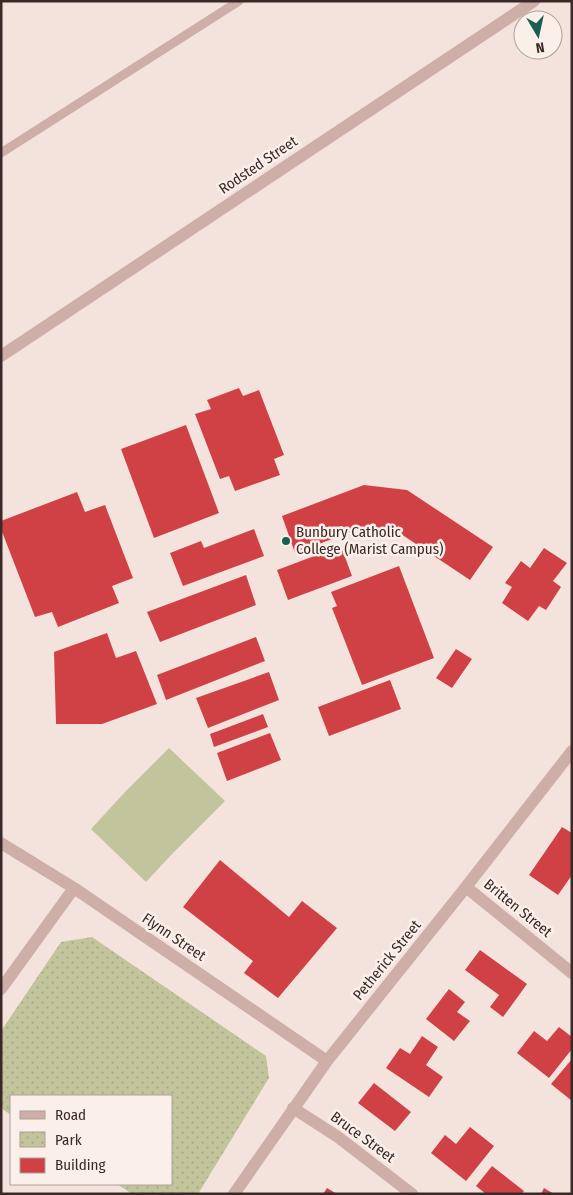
<svg xmlns="http://www.w3.org/2000/svg" width="573" height="1195" font-family="'Fira Sans Condensed',sans-serif">
<style>
.green{fill:#c2c59b}
.park{fill:url(#park-dots)}
.building{fill:#cf4145}
.lines{fill:none;stroke-linecap:round;stroke-linejoin:round}
.service{stroke:#ceafa8;stroke-width:9}
.minor{stroke:#ceafa8;stroke-width:12}
.poi-dot{fill:#1a5f51;stroke:#fbefea;stroke-width:2}
.labels{text-anchor:middle;stroke-width:5;stroke-linejoin:round;paint-order:stroke}
.street-label{font-size:15px;fill:#3a2928;stroke:#fbefea}
.poi-label{font-size:15px;fill:#3a2928;stroke:#fbefea;text-anchor:start}
</style>
<defs>
<pattern id="park-dots" width="8" height="8" patternUnits="userSpaceOnUse" patternTransform="scale(1.25)"><rect width="8" height="8" fill="#c2c59b"/><path d="M2 2h.1M6 6h.1" fill="none" stroke="#a7a986" stroke-width="1.8" stroke-linecap="round"/></pattern>
</defs>
<rect width="100%" height="100%" fill="#f4e3dd"/>
<path class="green" d="M169 748 225 801 172 854 146 882 91 829 126 791Z"/>
<path class="park" d="M92 937 266 1056 269 1078 198 1194H132L117 1184H171V1096H11V1115L1 1108V1031L61 942Z"/>
<path class="building" d="M239 388 243 396 259 390 284 455 274 459 280 475 235 491 229 476 220 479 195 414 211 409 207 400Z
M186 425 219 513 154 538 121 449Z
M364 485 407 490 493 547 470 580 395 530 364 527 295 553 282 516Z
M77 492 85 512 105 505 133 578 112 586 119 603 58 627 52 612 35 617 1 529V521Z
M254 529 264 556 183 586 170 553 201 541 204 548Z
M341 546 352 576 288 600 277 570Z
M544 548 567 563 553 581 561 587 546 610 539 606 528 621 502 603 512 587 505 583 521 561 530 568Z
M399 566 434 658 362 685 332 608 337 606 331 592Z
M246 575 256 605 160 642 147 612Z
M107 633 116 658 136 651 157 704 102 724H56L54 652Z
M256 637 265 661 166 700 157 675Z
M456 649 472 659 452 688 436 678Z
M269 672 279 700 208 728 196 698Z
M390 680 401 709 329 736 318 707Z
M263 714 268 727 214 747 210 734Z
M270 733 281 760 227 781 217 753Z
M562 827 572 833V875L558 895 529 875Z
M220 860 289 917 302 901 337 928 278 998 244 973 253 961 183 907Z
M480 950 527 984 503 1017 490 1007 499 995 465 970Z
M449 989 465 1002 457 1012 470 1021 454 1041 426 1019Z
M559 1027 572 1037V1049L549 1078 517 1053 534 1031 547 1041Z
M422 1036 438 1047 426 1065 443 1077 429 1097 386 1068 400 1048 410 1054Z
M572 1059V1101L551 1084Z
M374 1083 411 1112 395 1131 358 1103Z
M470 1127 494 1146 466 1181 431 1153 445 1135 456 1144Z
M492 1166 524 1191 522 1194H486L476 1186Z
M327 1188 337 1194H323Z
M544 1188 554 1194H541Z"/>
<g class="lines">
<path class="service" d="M1 153 239 1"/>
<path class="minor" d="M1 356 534 1
M1 843 74 888 327 1061
M466 887 572 973
M1 989 74 888
M293 1108 338 1137 412 1194
M234 1194 327 1061 466 887 572 751"/>
</g>
<circle class="poi-dot" cx="286" cy="541" r="5"/>
<g class="labels">
<g class="street-label">
<text transform="translate(258 165) rotate(-34)" y="5">Rodsted Street</text>
<text transform="translate(518 908) rotate(39)" y="5">Britten Street</text>
<text transform="translate(174 937) rotate(34)" y="5">Flynn Street</text>
<text transform="translate(387 960) rotate(-51)" y="5">Petherick Street</text>
<text transform="translate(363 1137) rotate(36)" y="5">Bruce Street</text>
</g>
<g class="poi-label">
<text x="296" y="537">Bunbury Catholic<tspan x="296" dy="17">College (Marist Campus)</tspan></text>
</g>
</g>
<rect width="573" height="1195" fill="none" stroke="#3a2928" stroke-width="5"/>
<rect x="10" y="1095" width="162" height="90" fill="#fbefea" stroke="#aea09c"/>
<rect x="20" y="1111" width="25" height="8" fill="#ceafa8" stroke="#aea09c"/>
<text x="55" y="1120" font-size="15" fill="#3a2928">Road</text>
<rect x="20" y="1132" width="25" height="15" fill="url(#park-dots)" stroke="#aea09c"/>
<text x="55" y="1145" font-size="15" fill="#3a2928">Park</text>
<rect x="20" y="1158" width="25" height="15" fill="#cf4145" stroke="#aea09c"/>
<text x="55" y="1170" font-size="15" fill="#3a2928">Building</text>
<g transform="translate(538 35) rotate(171)"><circle r="24" fill="#fbefea" stroke="#aea09c"/>
<path d="M0-4L9 19L0 12L-9 19Z" fill="#1a5f51"/>
<text y="-8" font-size="14" font-weight="bold" text-anchor="middle" fill="#3a2928">N</text>
</g>
</svg>
